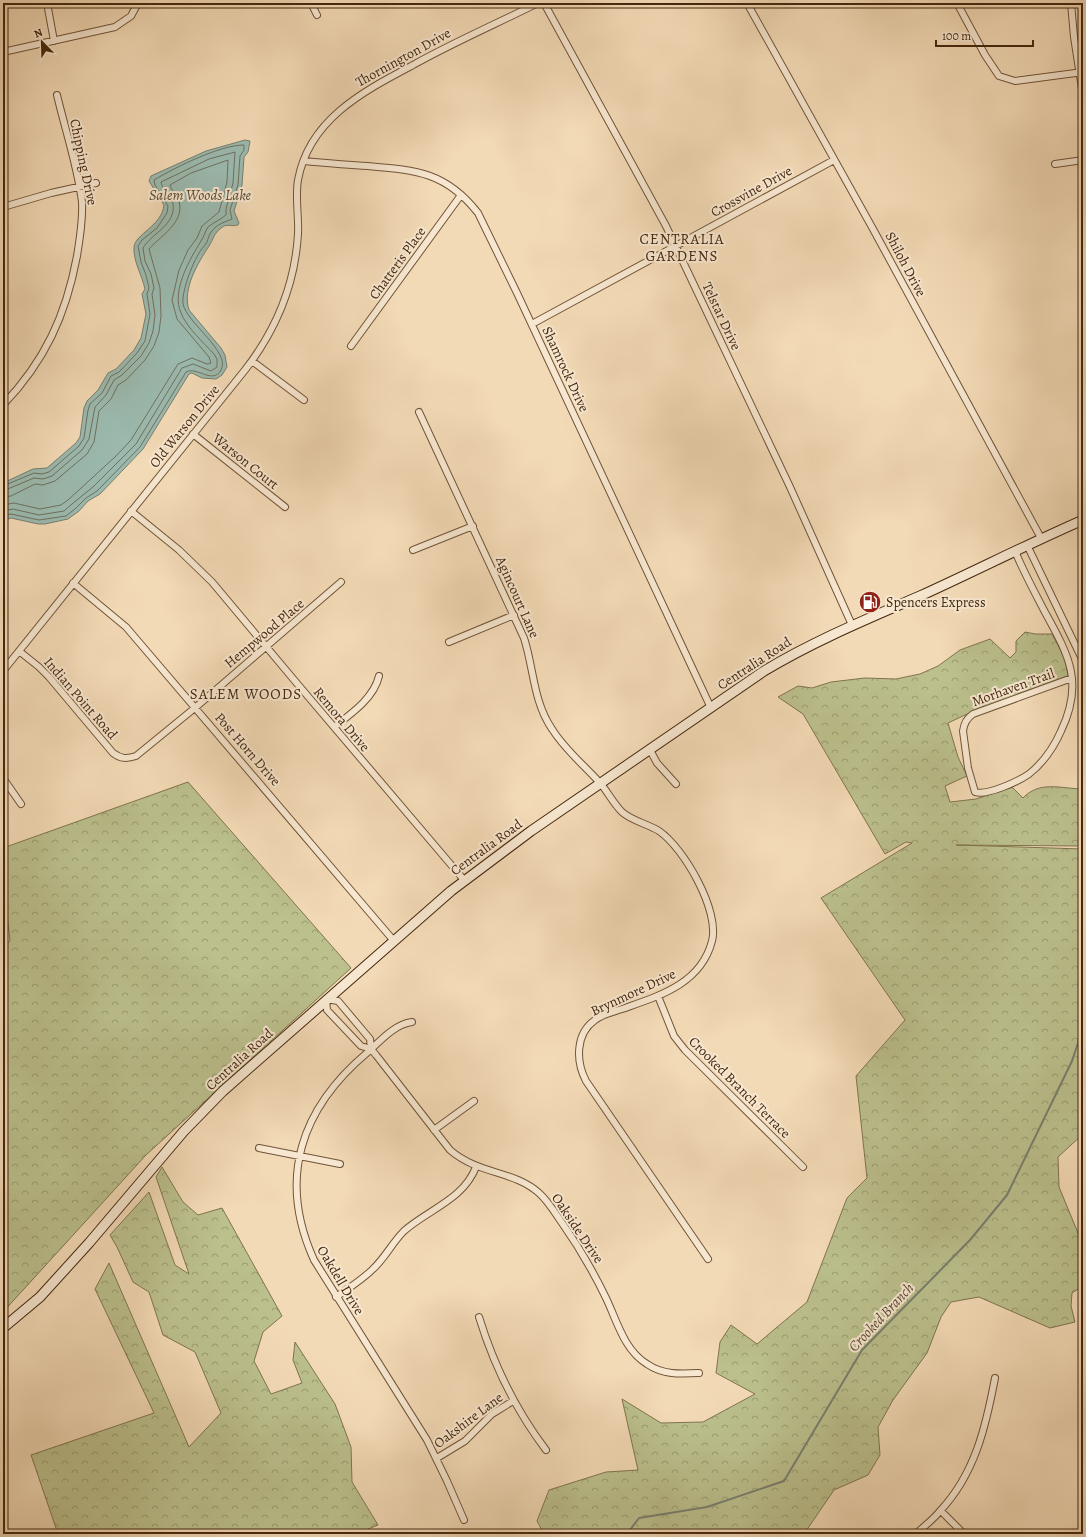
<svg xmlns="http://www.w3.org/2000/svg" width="1086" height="1537" font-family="Alegreya,serif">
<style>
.forest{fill:url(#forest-crowns);stroke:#80744e}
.water{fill:#9bbaaf;stroke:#787f6f}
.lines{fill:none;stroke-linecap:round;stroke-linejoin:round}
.shore{stroke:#70705e;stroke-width:1}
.stream{stroke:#787f6f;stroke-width:2}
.minor-casing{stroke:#705438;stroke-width:8}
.secondary-casing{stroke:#44270e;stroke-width:11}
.minor{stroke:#f7e7d0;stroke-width:6}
.secondary{stroke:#f7e7d0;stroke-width:9}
.labels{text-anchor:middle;stroke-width:4;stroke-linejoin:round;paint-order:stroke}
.street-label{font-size:14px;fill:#44270e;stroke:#f7e7d0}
.poi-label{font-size:14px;fill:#44270e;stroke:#f7e7d0;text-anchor:start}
.water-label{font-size:15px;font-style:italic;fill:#5a4c36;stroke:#f7e7d0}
.neighbourhood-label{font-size:15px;letter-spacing:1px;fill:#44270e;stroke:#f7e7d0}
</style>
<defs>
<pattern id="forest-crowns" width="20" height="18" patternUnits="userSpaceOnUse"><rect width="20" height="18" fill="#bbc08d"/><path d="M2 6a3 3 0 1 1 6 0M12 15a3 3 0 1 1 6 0" fill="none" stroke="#9a9c72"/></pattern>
</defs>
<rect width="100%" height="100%" fill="#f3dab6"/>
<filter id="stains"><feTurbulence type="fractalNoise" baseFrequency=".005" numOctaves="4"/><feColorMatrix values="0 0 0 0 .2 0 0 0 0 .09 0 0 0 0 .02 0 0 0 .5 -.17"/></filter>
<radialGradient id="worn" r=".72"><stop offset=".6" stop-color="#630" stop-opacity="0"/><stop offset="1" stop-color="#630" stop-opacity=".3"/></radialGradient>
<path class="forest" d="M1025 632 1035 634H1052L1065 658 1068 676 965 715 948 723 958 757 967 776 945 786 950 802 976 799 1012 787 1023 798C1039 781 1059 788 1081 789L1083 791V846L956 845 1083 849V1134L1058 1157 1059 1187 1083 1245V1286L1072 1293 1071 1306 1075 1322 1050 1328 979 1297 951 1302 941 1317 927 1353 893 1400 878 1427 880 1455 868 1475 834 1490 804 1534H544L537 1521 549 1490 606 1472 638 1470 622 1399 661 1423 703 1422 755 1394 716 1373 720 1342 731 1325 757 1344 807 1302 847 1198 867 1178 856 1076 905 1020 821 898 912 843 906 842 885 854 803 714 778 697 798 686 812 688 831 682 865 678 896 679 920 674 938 666 960 650 990 639 1010 658 1016 652V641Z
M188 782 351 968 146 1155 3 1312V945L10 941 3 879V848Z
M162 1167 183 1202 198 1215 222 1208 282 1316 263 1332 254 1361 271 1394 302 1383 293 1360 295 1342 335 1404 351 1447 352 1482 378 1525 368 1529 369 1534H58L31 1455 154 1413 95 1289 109 1263 189 1447 221 1413 195 1352 163 1335 149 1292 133 1282 117 1247 110 1235 149 1192 175 1265 189 1274 156 1177Z"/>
<path class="water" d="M245 140 250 141 248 152 244 157 242 185 234 211 239 223 238 225C231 227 227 223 221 228 214 233 213 240 209 246 198 263 182 289 189 310L221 348 225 355 227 367 222 375 216 379 202 378 192 373 189 374 143 449 100 494 88 501 79 511 68 519 45 524H38L11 518 3 521V483L33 469 47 468 76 443 80 437 84 408 87 401 98 390 108 373 116 369 134 350 141 338 146 314 142 294 145 289C142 275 133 261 134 247 135 234 162 226 164 205L149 181 151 176 206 151Z"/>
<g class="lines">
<path class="shore" d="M3 486 34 473 42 474 49 472 79 446 84 438 88 410 90 404 102 393 111 376 119 372 137 353 145 341 150 314 147 294 149 288 146 275 141 262 138 246 142 240 157 228 167 213 168 206 155 185 154 180C176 167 220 145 244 145V150L240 156 238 185 230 210 232 219C225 222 217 224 212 231 209 234 208 239 207 242 204 247 200 250 198 255 192 264 181 294 183 304 187 323 231 352 221 370 213 385 197 366 186 372L140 447 97 491 86 498 76 508 66 516 39 520 11 514 3 516
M3 491 34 478 43 479 52 476 82 450 89 439 95 407 106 395 114 380 122 375 141 356 149 343 153 331 155 315 152 294 154 288 151 274 145 261 143 248C152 233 176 225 173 204 172 195 162 190 161 182L209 159 235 152 233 183 226 209V215C220 220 214 222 208 227 205 231 204 237 201 241 190 259 171 291 181 313 187 328 203 342 214 354L217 359V367L211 371 193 364 182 368 136 444 93 487 72 504 64 511 39 515 13 509 3 511
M3 497 11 496 35 484 43 485 55 481 87 454 94 442 99 411 111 399 118 385 126 380 145 360 154 346 159 332 161 316 160 288 149 249C160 236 185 223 179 201 177 195 171 190 170 185L191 173 228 160 227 182 219 212 202 226 197 238 188 250 179 270 172 300 177 319 209 357 211 363 207 364 192 358 178 364 131 440 116 456 68 500 61 505 40 509 14 503 3 505"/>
<path class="stream" d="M627 1534 639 1518 707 1507 784 1481 862 1350 970 1240 1007 1195 1072 1061 1083 1028"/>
<g class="minor-casing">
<path id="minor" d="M47 3 54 41
M311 3 317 15
M544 3 666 226 790 487 852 625
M747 3 873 229 1041 538
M957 3 985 55 999 76 1015 81 1083 72
M1071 3 1074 37 1083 95
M3 52 115 27 131 16 138 3
M304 161C325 163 346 165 368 166 416 170 446 172 478 213L517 293 711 708
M1055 164 1083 160
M3 207 51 193 96 183
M532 324 834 160
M351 346 461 195
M252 361 304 400
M3 405C45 361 66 315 77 256 80 238 83 220 82 202 78 168 65 129 57 95
M419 412 524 638C534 669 533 701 552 729 565 750 584 765 600 783 608 792 613 803 622 812 632 821 648 824 659 831 684 848 720 911 712 941 701 984 659 996 622 1009 613 1012 603 1014 595 1020 575 1034 576 1062 586 1081L708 1259
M193 434 285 507
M131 511 179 550 212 582 300 687 464 880
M1027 545 1083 661
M413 550 473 526
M1015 551C1024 573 1035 593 1046 614 1069 656 1084 683 1061 731 1054 747 1044 762 1029 774 1019 781 987 796 975 792L968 768 963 731C964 723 967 718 973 714L1072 678
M73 583 126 627 394 941
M449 642 514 615
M19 651 39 667 49 677 113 753C121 759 127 759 136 756L196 707 341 582
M3 671 245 370C276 330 295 285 298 234 299 217 295 197 298 180 309 119 364 91 413 65 454 42 496 24 538 3
M334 727C351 714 374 698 379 676
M650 750 657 763 676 784
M3 778 21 804
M658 996 674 1036 685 1050 803 1167
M412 1022C395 1024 380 1041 368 1052 301 1108 277 1178 314 1260L427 1440 447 1481 464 1520
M371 1049 370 1039 338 1001 326 999 327 1010 361 1046 371 1049 376 1055 450 1150C479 1175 513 1170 539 1193 547 1200 554 1211 560 1220 577 1244 593 1271 606 1298 617 1321 624 1350 647 1364 663 1375 680 1374 699 1373
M434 1130 474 1101
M259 1148 340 1164
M336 1297C349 1288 362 1280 373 1269 385 1258 392 1243 404 1231 429 1209 463 1200 476 1167
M479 1317C494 1366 515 1409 546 1450
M437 1458 465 1441 492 1414 513 1401
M941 1511 964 1534
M3 1533V1534
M916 1534C924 1526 933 1520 940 1511 975 1474 986 1426 995 1378"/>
</g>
<g class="secondary-casing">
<path id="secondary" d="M3 1328 40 1297 89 1243 184 1131 223 1091 451 891 531 831 764 671C814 641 867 619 920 596 975 571 1028 544 1083 520"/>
</g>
<use href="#minor" class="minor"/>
<use href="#secondary" class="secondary"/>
</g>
<defs>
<g id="fuel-disc" transform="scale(1.15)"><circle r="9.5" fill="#8f2418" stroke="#f7e7d0"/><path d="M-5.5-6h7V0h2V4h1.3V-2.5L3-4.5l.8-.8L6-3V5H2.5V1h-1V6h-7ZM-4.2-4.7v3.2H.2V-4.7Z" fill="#fff"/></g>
</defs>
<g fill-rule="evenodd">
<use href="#fuel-disc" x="870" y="602"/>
</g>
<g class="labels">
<g class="street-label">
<text transform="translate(403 57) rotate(-29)" y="5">Thornington Drive</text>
<text transform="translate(84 162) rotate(78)" y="5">Chipping Drive</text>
<text transform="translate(751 191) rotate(-29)" y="5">Crossvine Drive</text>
<text transform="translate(397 263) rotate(-54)" y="5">Chatteris Place</text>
<text transform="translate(906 264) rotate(62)" y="5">Shiloh Drive</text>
<text transform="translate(722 316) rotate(65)" y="5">Telstar Drive</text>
<text transform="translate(566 369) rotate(65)" y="5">Shamrock Drive</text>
<text transform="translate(184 426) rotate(-51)" y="5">Old Warson Drive</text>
<text transform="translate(246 461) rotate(39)" y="5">Warson Court</text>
<text transform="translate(518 597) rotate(66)" y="5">Agincourt Lane</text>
<text transform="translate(264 633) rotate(-40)" y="5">Hempwood Place</text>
<text transform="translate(754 663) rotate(-33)" y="5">Centralia Road</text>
<text transform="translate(1013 687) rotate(-20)" y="5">Morhaven Trail</text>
<text transform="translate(81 698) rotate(49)" y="5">Indian Point Road</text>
<text transform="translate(342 719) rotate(50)" y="5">Remora Drive</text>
<text transform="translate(248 749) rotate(49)" y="5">Post Horn Drive</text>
<text transform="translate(486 847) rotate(-36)" y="5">Centralia Road</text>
<text transform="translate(633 992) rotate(-25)" y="5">Brynmore Drive</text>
<text transform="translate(239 1059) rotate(-42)" y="5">Centralia Road</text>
<text transform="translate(740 1087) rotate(45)" y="5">Crooked Branch Terrace</text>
<text transform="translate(578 1228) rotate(56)" y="5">Oakside Drive</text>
<text transform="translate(341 1280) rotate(59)" y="5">Oakdell Drive</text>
<text transform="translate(468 1420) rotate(-37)" y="5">Oakshire Lane</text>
</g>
<g class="poi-label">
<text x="886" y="607">Spencers Express</text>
</g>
<g class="water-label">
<text x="200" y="200">Salem Woods Lake</text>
<text transform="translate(881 1317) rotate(-47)" y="5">Crooked Branch</text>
</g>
<g class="neighbourhood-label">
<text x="682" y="244">CENTRALIA<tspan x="682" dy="17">GARDENS</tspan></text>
<text x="246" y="699">SALEM WOODS</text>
</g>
</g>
<rect width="1086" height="1537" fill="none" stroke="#f3dab6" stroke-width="16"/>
<rect x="4" y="4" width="1078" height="1529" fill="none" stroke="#44270e" stroke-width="2"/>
<rect x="8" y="8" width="1070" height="1521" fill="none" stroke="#44270e"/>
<g transform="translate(42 42) rotate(337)" stroke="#f7e7d0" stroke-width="3" paint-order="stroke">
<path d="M0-3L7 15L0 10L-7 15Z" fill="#44270e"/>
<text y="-6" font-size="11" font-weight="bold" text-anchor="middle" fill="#44270e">N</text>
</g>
<path d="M936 40v6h97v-6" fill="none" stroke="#44270e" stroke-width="2"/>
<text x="942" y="40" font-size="12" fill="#44270e" stroke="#f7e7d0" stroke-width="3" paint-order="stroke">100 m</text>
<rect width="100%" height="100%" filter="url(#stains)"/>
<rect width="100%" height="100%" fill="url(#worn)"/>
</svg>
